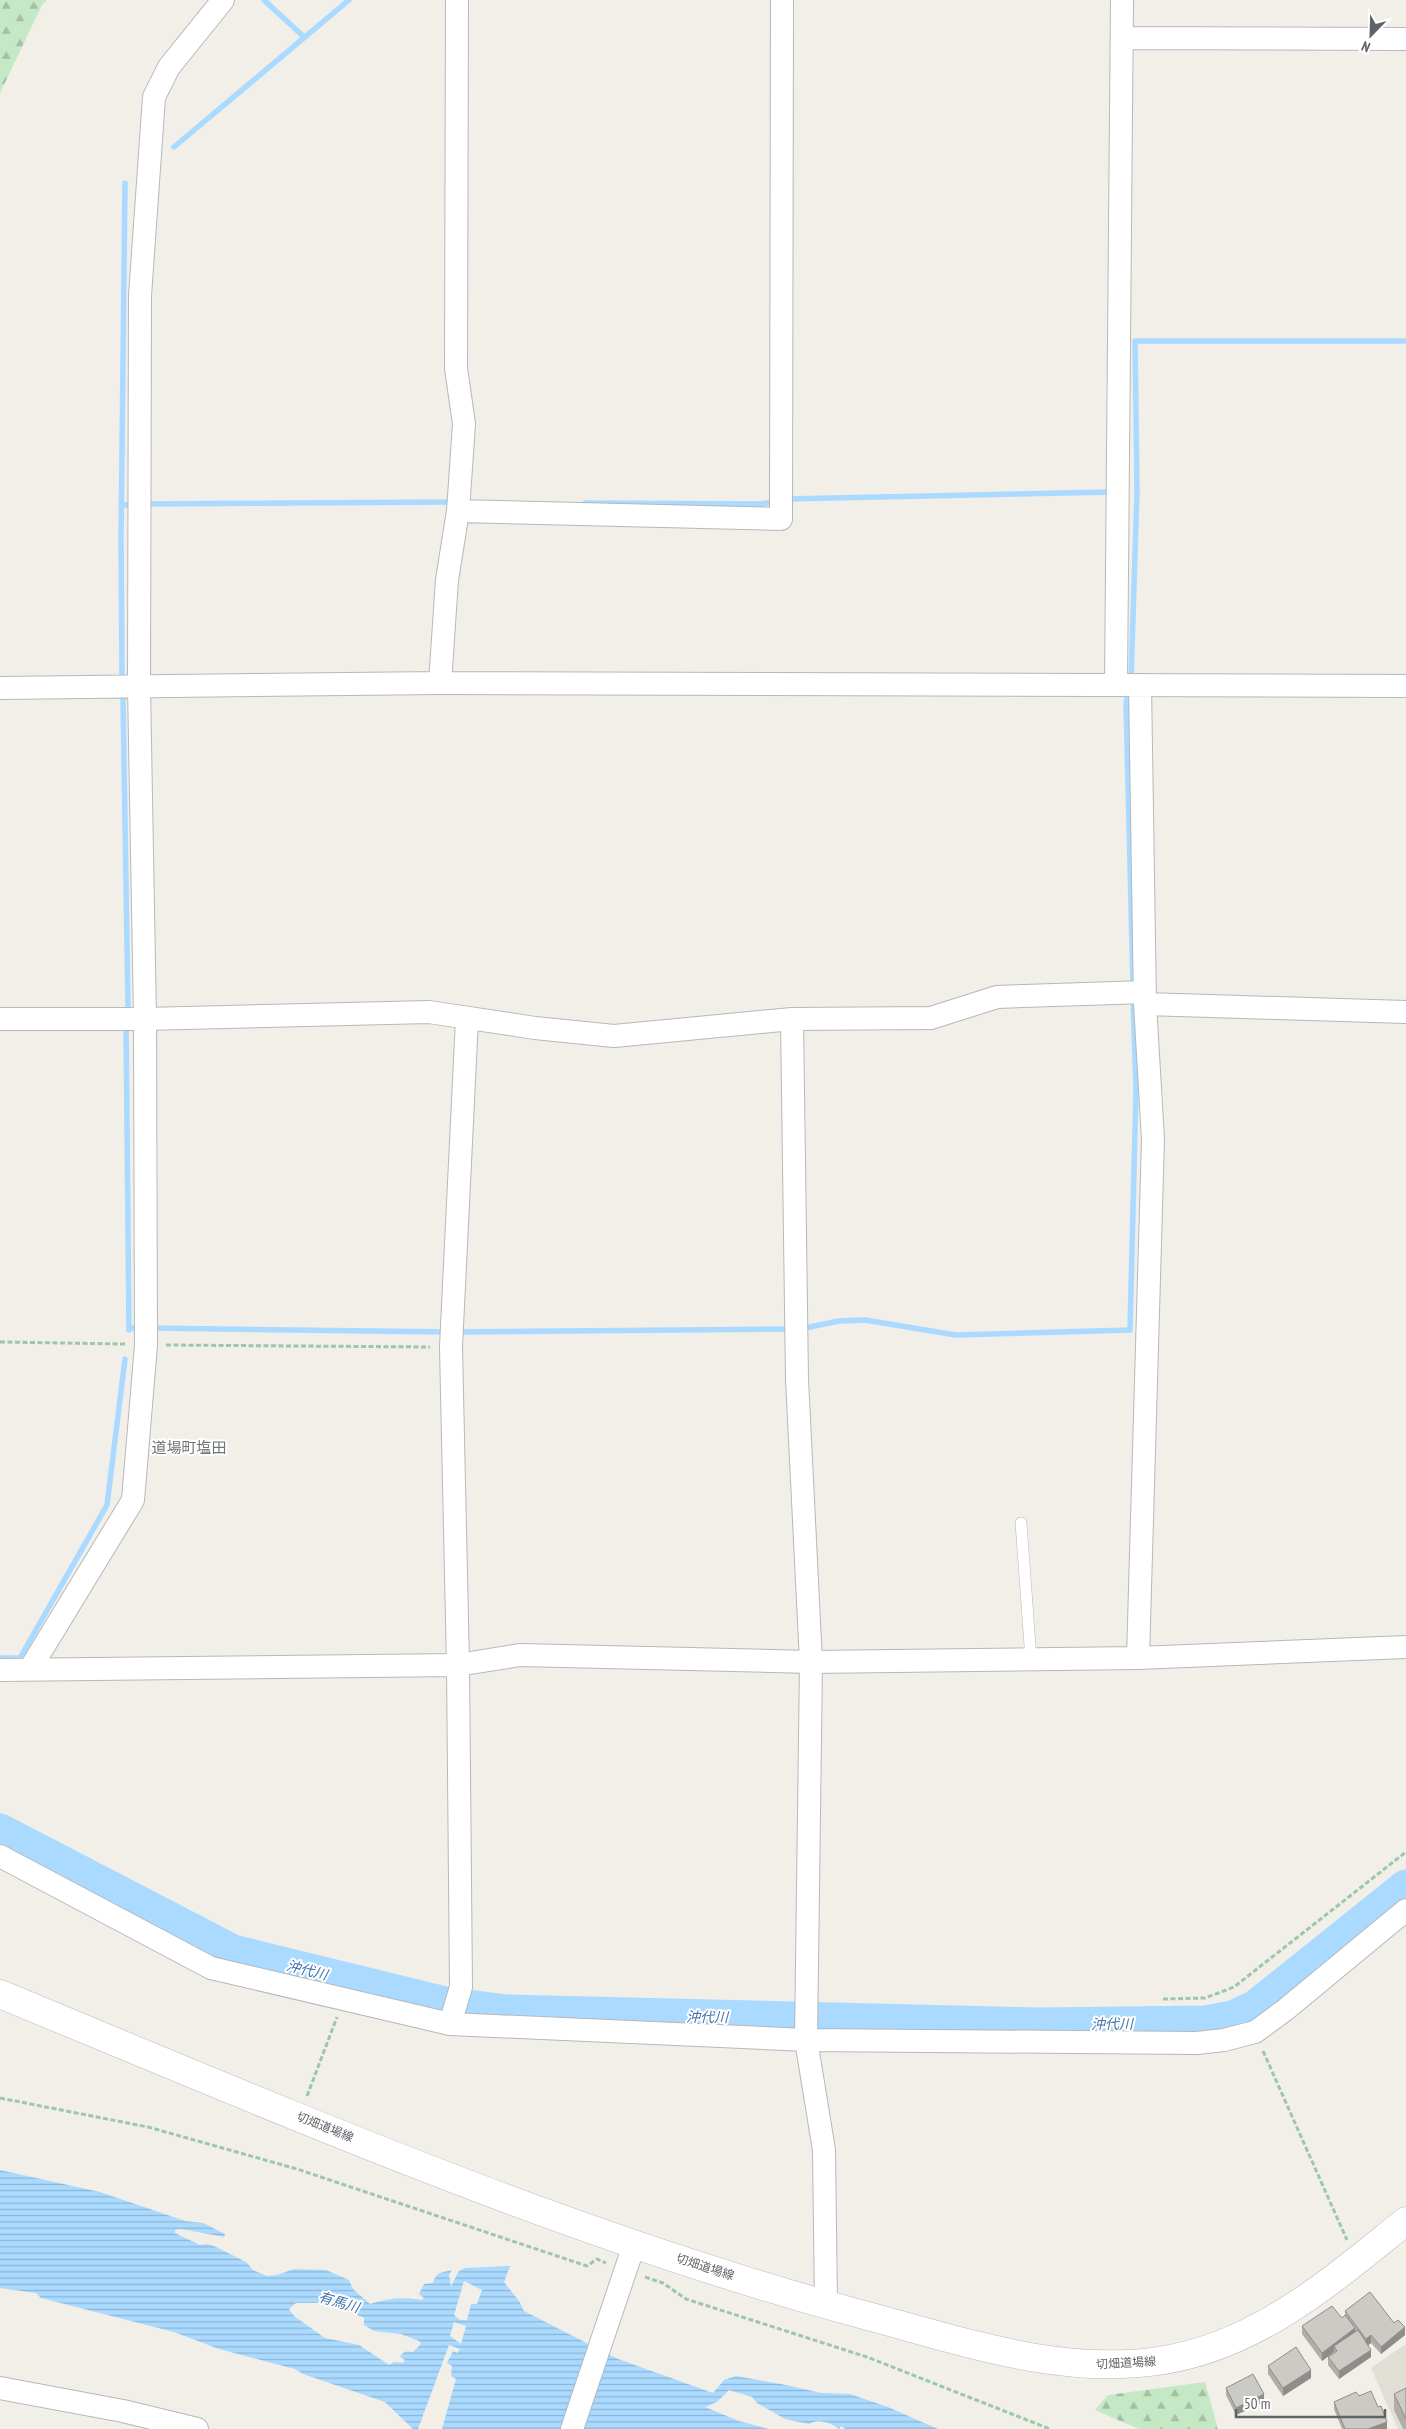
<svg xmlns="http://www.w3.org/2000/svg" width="1406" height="2429" font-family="'PT Sans Narrow','Noto Sans JP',sans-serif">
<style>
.education{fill:#e1ded6}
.forest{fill:url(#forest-firs)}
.water{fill:url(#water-rules);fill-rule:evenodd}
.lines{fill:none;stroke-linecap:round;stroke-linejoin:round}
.stream{stroke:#aadaff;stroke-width:5.5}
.river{stroke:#aadaff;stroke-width:35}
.service-casing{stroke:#b5b8bc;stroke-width:12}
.minor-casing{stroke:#b5b8bc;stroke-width:24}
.secondary-casing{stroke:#b6babf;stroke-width:29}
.path{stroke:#9cc7a9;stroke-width:3;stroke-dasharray:5 2.5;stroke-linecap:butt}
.service{stroke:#fff;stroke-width:11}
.minor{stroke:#fff;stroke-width:22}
.secondary{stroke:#fff;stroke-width:28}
.wall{fill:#afaea9}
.shaded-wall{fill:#8f8d8a}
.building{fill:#cccac5;stroke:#8f8d8a}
.labels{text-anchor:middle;stroke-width:4;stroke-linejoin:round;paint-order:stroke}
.street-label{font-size:12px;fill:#5f6368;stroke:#fff}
.water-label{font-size:14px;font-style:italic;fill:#4174aa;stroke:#fff}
.quarter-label{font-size:15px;fill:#70757a;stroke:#fff}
</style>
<defs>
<pattern id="forest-firs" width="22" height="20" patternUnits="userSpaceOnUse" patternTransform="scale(1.25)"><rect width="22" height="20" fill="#c5e8c5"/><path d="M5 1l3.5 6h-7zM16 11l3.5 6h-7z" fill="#a3c0a4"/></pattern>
<pattern id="water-rules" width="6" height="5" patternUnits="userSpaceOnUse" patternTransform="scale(1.25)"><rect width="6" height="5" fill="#aadaff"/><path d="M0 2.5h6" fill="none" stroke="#8eb4d2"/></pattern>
</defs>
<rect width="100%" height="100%" fill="#f1efe8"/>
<path class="education" d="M1406 2344V2429H1398L1371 2368Z"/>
<path class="forest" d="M0 0H47L42 5 0 93Z
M1205 2382 1218 2429H1139L1095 2410 1108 2395Z"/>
<path class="water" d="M0 2170 100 2192 185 2221 203 2223 225 2234 224 2237 181 2229 175 2230V2233L200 2245 206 2244 214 2246 246 2262 253 2270 267 2276 277 2275 294 2269 326 2270 349 2280 353 2289 370 2304C388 2298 404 2297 422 2300L424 2298 419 2294 424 2284 433 2283C437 2271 441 2273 452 2270L449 2275 451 2286 459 2271 465 2268 510 2266 504 2282 519 2301 524 2311 618 2359 713 2393 724 2380 736 2376 786 2385 821 2393 850 2394 888 2407 938 2429H846L841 2426 839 2429C831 2423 818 2418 809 2424L785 2419 757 2403 752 2397 729 2390 717 2402 705 2407 739 2421 769 2429H442L456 2379 451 2376 452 2366 447 2363 453 2351 457 2353 460 2349 449 2345 418 2429H413L385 2402 303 2374 295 2369 219 2349 174 2332 41 2298 36 2293 0 2288ZM464 2281 482 2290 477 2304H471L467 2320H460L454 2315ZM296 2303H331L364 2318V2325L374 2331 401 2334 419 2341 421 2344 413 2352C407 2351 403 2351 400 2357L405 2360 403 2363 394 2362 389 2365 359 2345 325 2338 294 2316 289 2309ZM454 2322 466 2326 461 2344 450 2336Z"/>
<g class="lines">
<path class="stream" d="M264 0 304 37
M174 147 349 0
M786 499 1112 492
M585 503 762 504 777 501
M145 504 453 502
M121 505H135
M122 676 121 539 125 183
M1131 681 1137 491 1135 341H1406
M1129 690 1126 703 1133 987
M123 698 128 1007
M126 1024 129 1330
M129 1328H141
M150 1328 448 1332
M800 1329 839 1321 865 1320 956 1335 1130 1330 1136 1090 1133 997
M457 1332 791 1329
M0 1658H20L107 1505 125 1359"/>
<path class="river" d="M0 1831 233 1952 445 2004 506 2012 1041 2025 1205 2023 1233 2018 1256 2007 1406 1887"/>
<g class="service-casing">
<path id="service" d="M1021 1523 1031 1659"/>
</g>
<g class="minor-casing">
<path id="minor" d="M1122 38 1406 39
M458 511 781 519 782 0
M440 683 447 580 458 511 464 424 456 368 457 0
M1116 685 1122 0
M0 688 440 683 1406 686
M1145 1004 1406 1012
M0 1019H145L429 1012 535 1028 614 1036 792 1019 931 1018 997 997 1145 992
M792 1019 797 1379 811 1662 806 2040 824 2150 826 2305
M1138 1658 1153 1139 1145 1004 1140 685
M30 1669 133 1500 146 1345 145 1019 139 686 140 296 154 97 169 67 223 0
M0 1670 458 1665 520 1655 811 1662 1138 1658 1406 1647
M0 1856 211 1968 450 2024 806 2040 1197 2043 1224 2040 1255 2032 1285 2010 1406 1910
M450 2024 461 1987 458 1665 451 1347 467 1019
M0 2388 123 2411 197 2429
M572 2429 634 2245"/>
</g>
<g class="secondary-casing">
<path id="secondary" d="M0 1994C288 2113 574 2238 875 2318 968 2343 1062 2375 1158 2361 1257 2347 1331 2281 1406 2221"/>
</g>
<path class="path" d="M0 1342 125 1344
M166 1345 430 1347
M1163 1999 1205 1998 1234 1987 1406 1852
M1263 2051 1347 2240
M307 2096 337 2017
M0 2098 148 2127 297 2169 587 2266 597 2259 606 2263
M645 2277 663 2283 686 2299 867 2357 1050 2429"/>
<use href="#service" class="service"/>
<use href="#minor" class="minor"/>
<use href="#secondary" class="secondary"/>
</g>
<path class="wall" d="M1345 2311 1405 2335 1381 2354 1371 2343 1368 2345 1371 2357 1339 2379 1328 2365V2357L1334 2353V2352L1322 2361 1302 2334V2326L1342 2318 1345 2315Z
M1268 2366 1311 2378 1283 2396 1268 2374Z
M1226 2388 1264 2402 1236 2415 1226 2395Z
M1406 2388V2429H1403L1394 2410V2394Z
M1359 2396 1387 2429H1342L1334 2409V2402Z"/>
<path class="shaded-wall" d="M1405 2327V2335L1381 2354V2347Z
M1355 2328V2335L1334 2346V2352L1322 2361V2353Z
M1371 2335V2343L1366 2347V2339Z
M1371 2350V2357L1339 2379V2371Z
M1311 2370V2378L1283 2396V2388Z
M1264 2394V2402L1236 2415V2408Z
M1387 2422V2429H1368Z"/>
<path class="building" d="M1370 2292 1394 2323 1398 2320 1405 2327 1381 2347 1371 2335 1366 2339 1345 2311Z
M1332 2306 1342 2318 1345 2315 1355 2328 1322 2353 1302 2326Z
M1358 2330 1371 2350 1339 2371 1328 2357 1337 2351 1334 2346Z
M1296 2347 1311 2370 1283 2388 1268 2366Z
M1253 2374 1264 2394 1236 2408 1226 2388Z
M1406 2388V2419L1394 2394Z
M1371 2391 1378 2407 1381 2406 1387 2422 1368 2429H1345L1334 2402 1356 2392 1359 2396Z"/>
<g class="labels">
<g class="street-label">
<text transform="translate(325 2127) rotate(22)" y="4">切畑道場線</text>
<text transform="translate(705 2267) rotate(18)" y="4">切畑道場線</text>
<text transform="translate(1126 2363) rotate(-3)" y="4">切畑道場線</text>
</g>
<g class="water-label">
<text transform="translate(307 1970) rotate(14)" y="5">沖代川</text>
<text transform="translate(707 2017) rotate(1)" y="5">沖代川</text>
<text transform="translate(1112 2024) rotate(-1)" y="5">沖代川</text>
<text transform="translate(339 2302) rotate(16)" y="5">有馬川</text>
</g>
<g class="quarter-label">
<text x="189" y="1453">道場町塩田</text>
</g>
</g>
<g transform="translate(1371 35) rotate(203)" stroke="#ffffff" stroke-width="4" paint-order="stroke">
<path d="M0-4L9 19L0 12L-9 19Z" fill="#5f6368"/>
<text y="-8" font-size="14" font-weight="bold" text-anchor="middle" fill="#5f6368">N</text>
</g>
<path d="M1236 2409v8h149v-8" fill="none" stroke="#5f6368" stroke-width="2.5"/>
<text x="1244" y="2409" font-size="15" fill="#5f6368" stroke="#ffffff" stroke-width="4" paint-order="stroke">50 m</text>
</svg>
